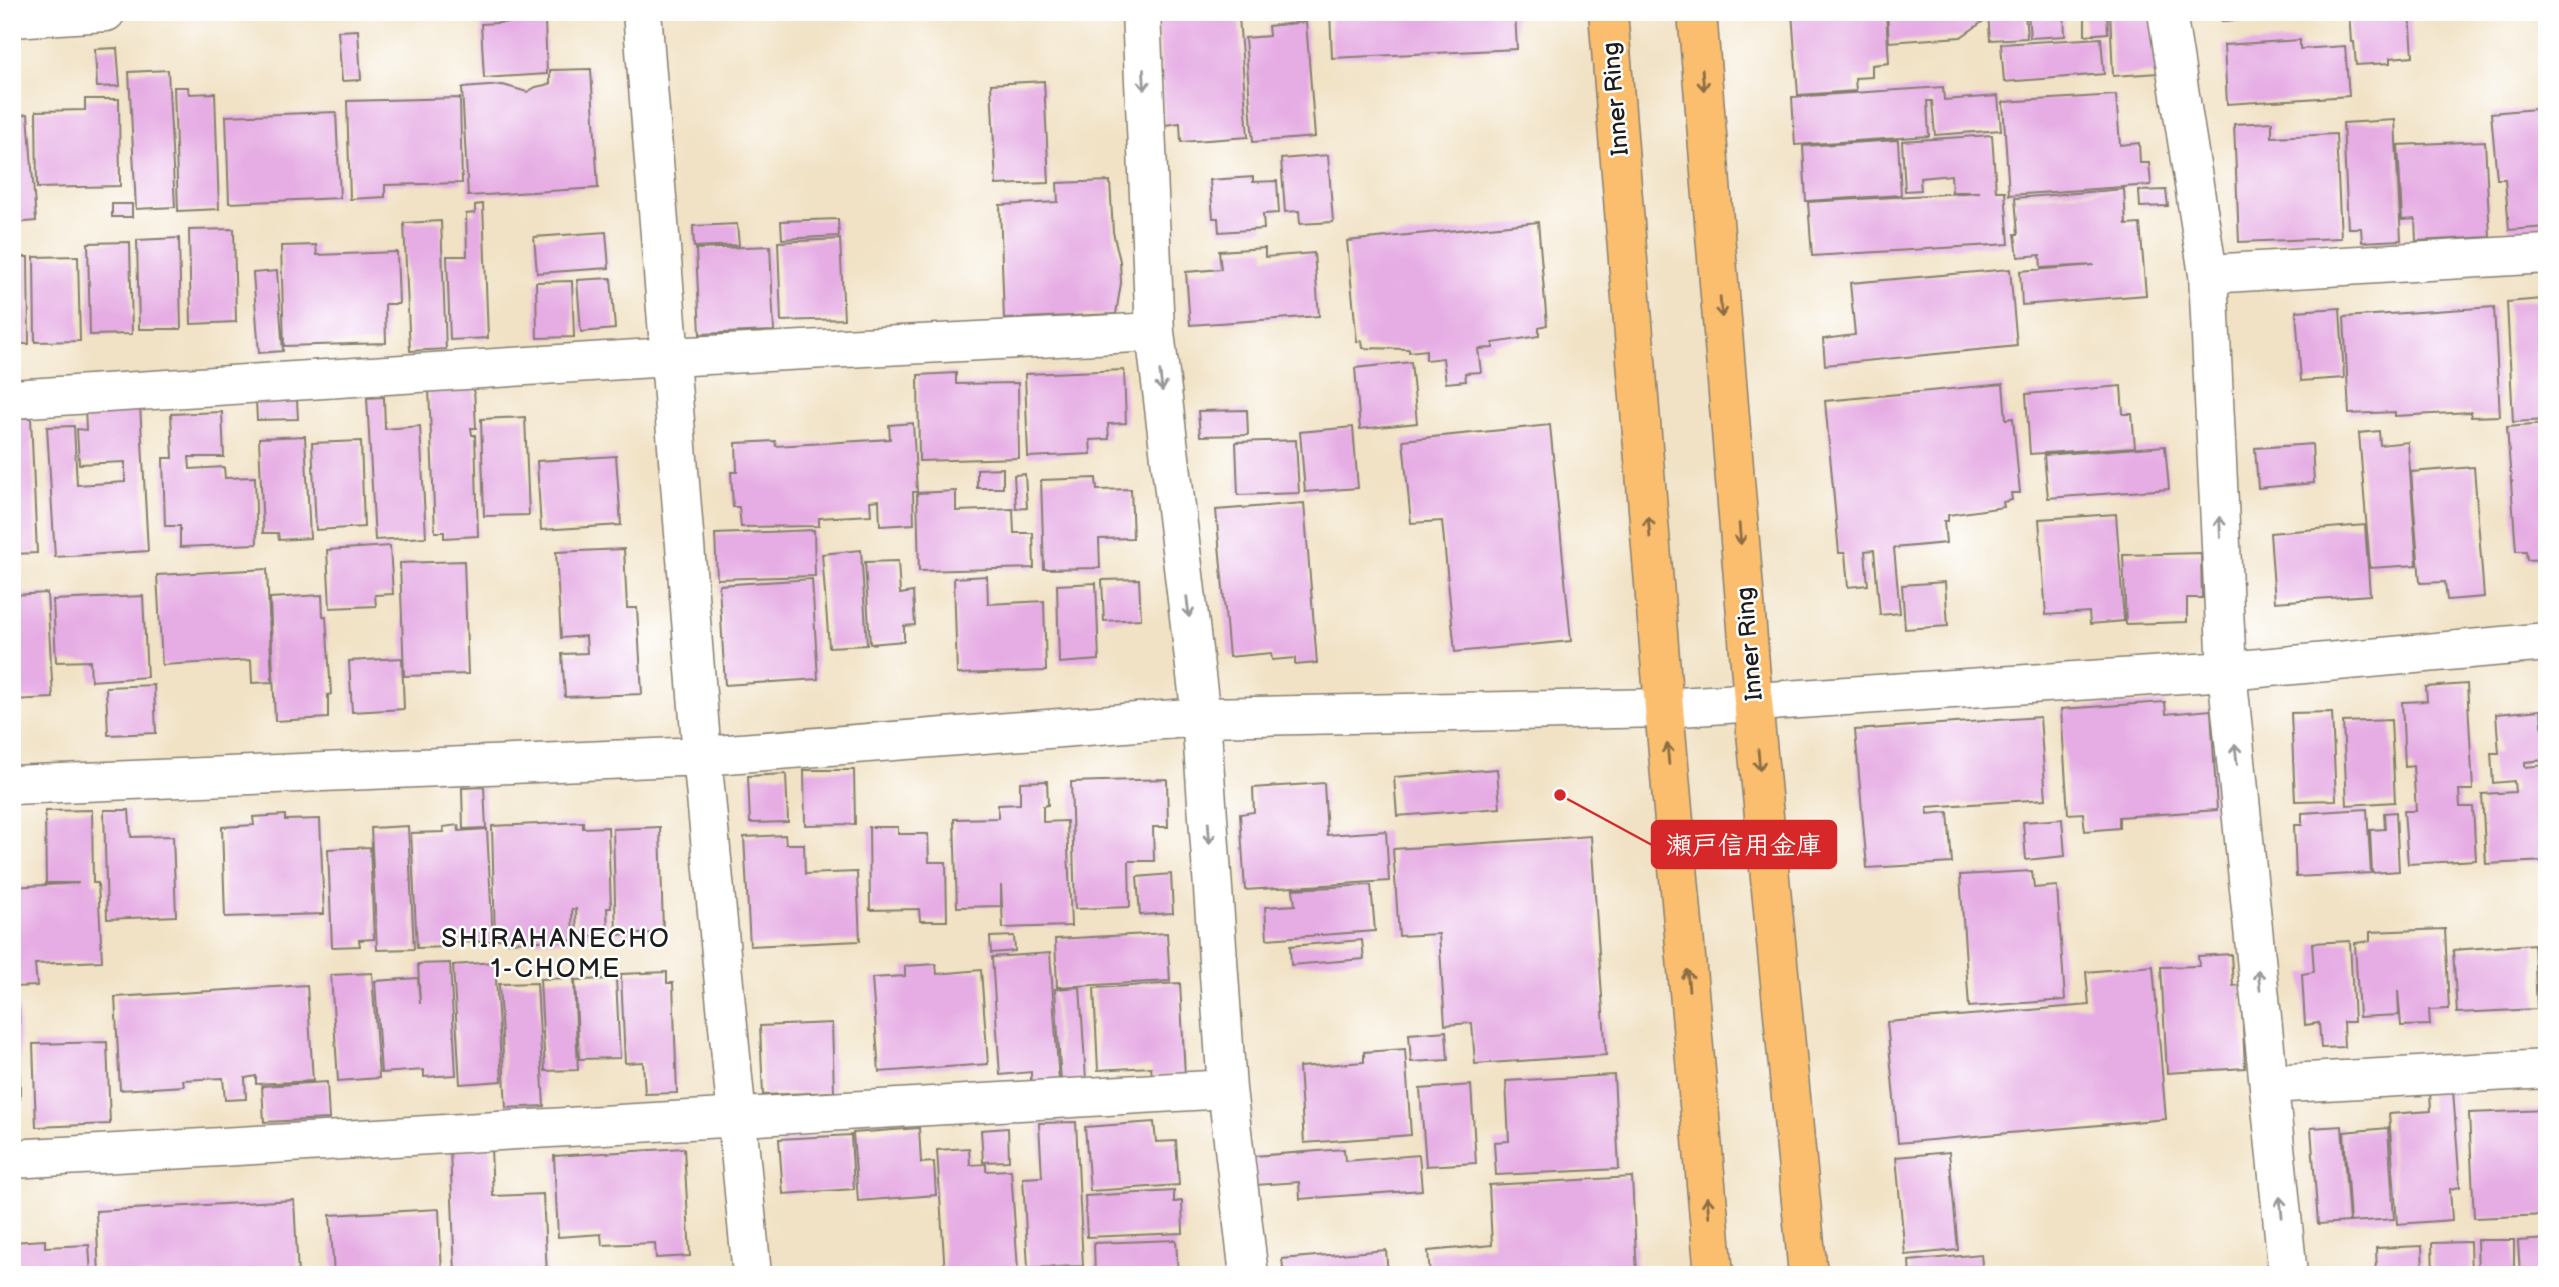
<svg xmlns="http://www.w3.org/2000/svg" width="2559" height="1287" font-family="'Balsamiq Sans','Klee One',sans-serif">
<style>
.building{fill:#e6ade4}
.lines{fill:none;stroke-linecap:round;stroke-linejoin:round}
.minor-casing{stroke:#867f70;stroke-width:41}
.primary-casing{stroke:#867f70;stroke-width:41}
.minor{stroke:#fff;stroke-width:38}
.primary{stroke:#fabe6e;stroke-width:38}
.oneway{stroke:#999}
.oneway2{stroke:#8b6d45}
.labels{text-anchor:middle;stroke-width:5;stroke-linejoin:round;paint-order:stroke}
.street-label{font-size:24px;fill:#1c1c1c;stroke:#fff}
.neighbourhood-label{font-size:26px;letter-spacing:2px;fill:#1c1c1c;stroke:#fff}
.leader{fill:none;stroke:#d62828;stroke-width:2.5}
.callout-dot{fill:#d62828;stroke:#fff;stroke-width:2.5}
.callout{fill:#d62828;stroke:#d62828;stroke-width:2.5}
.callout-label{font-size:26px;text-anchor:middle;font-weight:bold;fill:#fff}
</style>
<rect width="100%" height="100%" fill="#fff"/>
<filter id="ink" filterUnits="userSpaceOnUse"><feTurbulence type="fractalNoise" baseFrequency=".0143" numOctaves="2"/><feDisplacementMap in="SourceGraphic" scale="14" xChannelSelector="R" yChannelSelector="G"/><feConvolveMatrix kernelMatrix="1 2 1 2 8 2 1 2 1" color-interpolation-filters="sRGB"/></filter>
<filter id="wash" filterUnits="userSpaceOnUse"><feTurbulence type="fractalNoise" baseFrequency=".00686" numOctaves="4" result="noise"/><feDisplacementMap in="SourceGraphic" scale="28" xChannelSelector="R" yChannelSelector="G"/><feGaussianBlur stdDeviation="1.57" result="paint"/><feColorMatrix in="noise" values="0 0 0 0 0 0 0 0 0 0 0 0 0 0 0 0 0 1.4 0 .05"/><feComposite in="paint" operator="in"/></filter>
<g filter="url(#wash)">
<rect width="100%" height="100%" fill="#f1e2c5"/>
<g id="blocks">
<path class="building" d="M1179 12H1215L1239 17 1248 137 1181 142 1180 123 1165 125 1158 22Z
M1330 12H1515L1517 49 1332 58Z
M1792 12H1886L1889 63 1872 65V77L1855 78 1856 91 1798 95Z
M1887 12H1985V20L1961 37 1889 42Z
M1988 12H2025L2027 38 1990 40Z
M2028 12H2064L2065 36 2030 38Z
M2067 12H2107L2108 33 2085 35V17L2067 18Z
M2110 12H2155L2159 73 2113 76Z
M2222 12H2343V15L2222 21Z
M2349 12H2410L2413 56 2390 58V63L2356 65 2354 42H2351Z
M545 20 547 74 484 78 481 24Z
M1306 22 1315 137 1253 142 1245 38 1269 36 1268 26Z
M358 30 361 80 342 81 338 31Z
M2101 38 2104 74 2004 82 2001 44Z
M2300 40V49L2345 46 2349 96 2227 104 2224 45Z
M117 48 120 86 97 87 95 49Z
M591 69 598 188 468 196 462 88 503 85 527 92 536 87 550 84V70Z
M168 70 175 207 136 209 129 72Z
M1044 81 1049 183 996 185 991 84Z
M174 87H188L189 94 215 93 219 209 178 211Z
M1943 87 1944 100 1998 96 2001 130 1935 135 1932 101H1927L1929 136 1795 145 1792 97Z
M2116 95 2120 145 2139 143 2140 163H2149L2151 185 2009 195 2003 102Z
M460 98 462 183 385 185V197L350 199 347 101Z
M85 99H119L120 186 37 188 36 111 85 110Z
M2547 108V227L2509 230 2505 179H2497L2491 113Z
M336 112 340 198 229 203 226 116Z
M28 114 36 221 14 223 12 209V116Z
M2395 120 2401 240 2362 242 2361 228H2348L2343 123Z
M2272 122V137L2336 134 2341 238 2239 242 2234 124Z
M1992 135 1996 191H2005L2009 244 1812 256 1808 202 1980 192H1952L1951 175 1920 178 1921 190 1905 191 1902 141Z
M1898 140 1901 195 1806 201 1803 146Z
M2485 141 2490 237 2416 241 2415 219 2402 220 2398 145Z
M1328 155 1333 222 1300 224 1299 211 1285 212 1281 159Z
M1253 177V182L1277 181 1279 213 1263 214 1264 229 1219 232 1218 218H1213L1210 180Z
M1110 181 1113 232 1120 261 1121 283 1116 314 1004 319 1000 205 1058 202 1057 183Z
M2124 189 2126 225 2140 224 2146 295 2022 305 2020 271 2094 265 2041 268 2040 255 2018 257 2015 234H2018L2015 198Z
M2166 190 2168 206 2140 207 2139 191Z
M112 204H132V217H112Z
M483 204 488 338 450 340 447 256H467L466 214 475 213V205Z
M838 219 839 236 782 239 781 221Z
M441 221 446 349 410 351 404 223Z
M1538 222 1547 325 1539 327V336L1493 343V348L1478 349 1481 372 1465 373 1466 381 1446 383 1443 358 1426 360V350L1409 352V349L1363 348 1362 341 1357 342 1347 241Z
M737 224 739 245 694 247 693 226Z
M234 229 236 322 191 324 189 230Z
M606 232 609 268 537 273 534 237Z
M179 238 181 329H139L137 240Z
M840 239 844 319 781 321 778 242Z
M130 242 132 334 90 335 88 243Z
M316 245 317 255 397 252 399 304H385L386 343 284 346 281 246Z
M770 246 774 331 700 334 696 249Z
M1265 248V257L1314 253 1319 316 1190 325 1186 272 1221 269 1219 251Z
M78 256 80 341 35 342 34 257Z
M12 257H28L29 344H12Z
M2010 269 2017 346 1825 365 1823 339 1855 335 1850 283Z
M277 271 283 351 259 353 253 273Z
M611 278 615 329 581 332 577 280Z
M572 281 574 337 537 338 536 282Z
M2543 291H2547V327H2545Z
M2542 299 2547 420 2513 422 2507 302Z
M2494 307 2500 416 2471 417V412L2395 416V412L2349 414 2344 317Z
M2340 308 2344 378 2301 381 2296 311Z
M1411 362 1417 423 1360 429 1355 368Z
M1124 370 1126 423 1108 424 1109 439 1090 440 1091 454 1028 457 1025 374Z
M956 373V384L1018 383 1019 458 919 461 918 375Z
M2003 384 2006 419 2013 418 2020 493H2011L2012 500 2003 502 2004 507 1948 515V521H1944L1946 543 1894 548 1900 613 1880 615 1874 550 1865 551 1868 585 1848 587 1845 553H1839L1825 401Z
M2121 386 2123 414H2132L2135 447 2030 454 2026 394Z
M474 388 476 428H471L472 435H475L478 536 444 538V532H435L429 389Z
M384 397 385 429 420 426 426 537 375 540 367 398Z
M297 400 298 419 257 420 256 401Z
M140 404 148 551 55 557 47 427 74 426 77 485 125 482V462L79 464 77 429 86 430 85 406Z
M1247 410 1248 435 1200 436 1198 411Z
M222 412 224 457H189L190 469 224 467 225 478 255 477 257 544 180 547V526H165L163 458H173L171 414Z
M525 417 529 515 484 516 481 419Z
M12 418H31L37 553 12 554Z
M913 423 917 492H913L914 524 880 526 879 500 870 501 871 515 819 518V526L741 527 739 507H733L731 472H737L736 443 775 441 776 446 890 439 889 425Z
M2547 424V559L2527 560 2526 551H2516L2507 427Z
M1550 425 1571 641 1455 652 1442 521 1411 523 1403 440Z
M1353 427 1358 488 1305 492 1300 432Z
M2379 431 2380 445 2408 442 2417 565 2370 568 2359 433Z
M305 436 310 538 279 540 278 533H263L259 438Z
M1296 440 1299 493 1238 495 1236 442Z
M361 441 364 527 316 530 312 443Z
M2312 444 2314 483 2258 488 2255 448Z
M2165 446 2169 489 2048 498 2044 455Z
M616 456 621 525 541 530 537 461Z
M2474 467 2484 597 2447 600 2445 582 2420 583 2411 472Z
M1003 468V488H977V469Z
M1025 474 1027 508 1016 509 1014 475Z
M1096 478 1097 490 1131 489 1133 538 1099 539 1100 568 1044 569 1041 480Z
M956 491V511L1013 509 1014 533H1033L1034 568 919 571 917 493Z
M1304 503 1317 663 1295 665V658L1272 660 1271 653 1229 657 1216 510Z
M2116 514 2124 621 2090 624 2089 612 2046 615 2039 519Z
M2365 525 2370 595 2275 602 2270 533Z
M814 530 815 576 717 579 715 534Z
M390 546 393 594 375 595 376 606 330 608 327 550Z
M624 549 627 608H637L642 694 565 697 562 654 587 653 586 636 561 638 556 552Z
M861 550 867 645 829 647 822 554Z
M2201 553 2202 598H2187V622L2126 624 2123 555Z
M464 561 468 674 404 676 400 563Z
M898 561 900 594 913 592 915 625 904 626V641L870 644 865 562Z
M267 569 272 682 252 683 251 660 162 665 157 575Z
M987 576 988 604 1044 601 1046 671 957 674 954 578Z
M812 579 818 679 725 685 719 585Z
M1139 579 1141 619 1104 621 1102 580Z
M1945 582 1948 626 1905 629 1902 585Z
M1096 583 1099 660 1059 663 1057 585Z
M47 593 53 698 12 700V595Z
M322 595 323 616 326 617 331 694 328 695V718L275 721 270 598Z
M143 596 147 677 91 681 90 661 56 662 53 600Z
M402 658 404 709 352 712 349 661Z
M2467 684 2473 790H2459L2460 807H2473L2476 860 2408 864 2404 811H2416L2413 766 2405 767 2402 702 2427 701 2426 687Z
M154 685 156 733 108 735 106 687Z
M2165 702 2166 714 2211 710 2217 810 2119 817V828L2085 831 2083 813 2068 814 2061 709Z
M2541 710 2545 760 2525 762V767L2547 765V861L2486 864 2482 794 2515 792 2514 781 2493 783 2491 753H2499L2496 714Z
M2332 712 2336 800 2295 801 2291 713Z
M2040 717 2046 799 1927 807 1928 814 1948 812 1952 863 1867 868 1855 730Z
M2391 720 2395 802 2347 805 2343 722Z
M1497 769 1500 808 1397 816 1394 777Z
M804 770H854L855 824 805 825Z
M786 774 788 822 750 823 748 776Z
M1167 779 1168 827H1153L1154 861H1129L1130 907 1075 909 1071 782Z
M1047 781 1048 805 1043 806V822L1067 821 1071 926 1003 928 1001 885V906L957 907 954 819 998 818V805L1020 804V782Z
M1324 783 1327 835 1386 831 1389 881 1245 890 1240 814 1254 812 1253 788Z
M484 787 486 828 463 829 462 788Z
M2367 809 2371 873 2296 877 2294 825H2302V813Z
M92 810 93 883H98L102 961 35 964 37 986 12 987V887L79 883H46L45 811Z
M104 810H129L131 837 173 836 176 916 107 919Z
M2396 812 2399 871 2372 873 2370 830 2385 829 2384 813Z
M285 815V820L320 819 324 914 225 917 222 827 254 825 253 817Z
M2062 819 2065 856 2026 860 2023 822Z
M583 822V828L608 827 611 908H607L608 936 577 937 576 909H572L573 940 505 942V939H495L492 826Z
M458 825 459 831 487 829 493 941 449 943V947L417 948 411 833 444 832 443 827Z
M408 826 414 949 377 950 371 828Z
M660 827 663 931H656V933L616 935 613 829Z
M869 827H898V834H928L929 862H946L947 921H920L919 909 870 910Z
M785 835 786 844H804L805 874 857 872 860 941 750 946 744 837Z
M1591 836 1606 1055 1475 1064 1472 1023 1445 1025 1439 934 1399 936 1393 849Z
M370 847 374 939 359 940 360 946 332 947 328 849Z
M2032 871 2034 888 2057 886 2065 1000 1969 1007 1960 875Z
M1171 874 1173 913 1140 915 1137 877Z
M1371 885 1375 931 1267 939 1265 907 1295 905 1293 889Z
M2445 929 2449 1009 2429 1010 2430 1025 2401 1026 2398 991 2399 1015 2359 1017 2355 943 2370 941V932Z
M1167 933 1170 981 1057 987 1055 939Z
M1014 936 1015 951 991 953 990 937Z
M1362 940 1364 959 1291 965 1290 946Z
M2350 941 2354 1022H2343L2344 1047 2321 1048 2319 1023 2305 1025 2302 974 2314 972 2312 943Z
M2534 944 2537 1009 2457 1013 2453 950Z
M1050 953 1059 1082 1031 1084V1072L1000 1075 992 957Z
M2231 954 2233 986 2241 985 2245 1068 2167 1073 2161 967 2199 966 2198 956Z
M495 962 502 1081 460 1084 453 965Z
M450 963 456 1075 424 1077V1070L381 1073 375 981 418 978 420 1004 418 964Z
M936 964 937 974 981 970 988 1064 879 1072 872 978 905 976V966Z
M2153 966 2166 1119 1898 1143 1887 1022 2089 1005 2086 972Z
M667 972V983H673L677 1093 645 1094 643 1062 625 1063 621 974Z
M372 973 379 1078 338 1081 331 975Z
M574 978 578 1070 545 1071 540 979Z
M616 979 620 1058 579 1059 575 980Z
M537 983 544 1106 506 1108 499 984Z
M1180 983 1185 1075 1152 1076 1151 1067 1098 1070 1094 988Z
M307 985 313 1081 256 1084V1076L245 1078 246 1099 225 1100 223 1078 183 1080 184 1086 120 1090 115 997Z
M1080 987 1086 1079 1061 1081 1055 989Z
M12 1008H19L20 1099H12Z
M832 1023 834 1092 763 1095 760 1026Z
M1446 1031 1448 1060 1411 1062 1409 1034Z
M107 1042 110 1124 36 1127 33 1044Z
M1405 1049 1411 1135 1304 1143 1299 1067 1364 1062V1052Z
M1614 1075 1619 1169 1496 1175 1494 1142 1509 1141 1506 1081Z
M327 1082 329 1119 264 1122 262 1086Z
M1471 1085 1476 1163 1426 1166 1420 1089Z
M2453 1090 2460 1187 2450 1189 2452 1220 2397 1224 2389 1114 2431 1111 2430 1092Z
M2547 1110V1215L2474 1218 2469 1113Z
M1076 1122 1083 1266 1028 1268 1023 1178 1042 1177 1039 1123Z
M1154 1122 1156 1142 1176 1141 1179 1185 1090 1191 1085 1127Z
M2342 1126 2349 1222 2318 1224 2311 1128Z
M919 1128 921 1163 934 1162 936 1195 858 1201 853 1133Z
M1008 1128 1009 1161 983 1162 981 1130Z
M2388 1128 2394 1219 2350 1222 2344 1132Z
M851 1135 854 1189 783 1194 779 1139Z
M491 1148 493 1196 543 1194 547 1275H455L450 1149Z
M684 1148 690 1256 656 1258 655 1243 602 1245 601 1234 558 1237 554 1156Z
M969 1148 970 1165 986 1164V1171L1011 1170 1018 1270 945 1274 937 1150Z
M1344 1149 1345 1161 1419 1155 1422 1190 1300 1199 1299 1182 1256 1185 1254 1156Z
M1949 1152 1958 1250 1905 1255 1896 1157Z
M1632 1177 1637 1275H1430L1428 1251 1492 1245 1489 1185Z
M1174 1191V1202L1182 1201 1183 1233 1087 1237 1085 1196Z
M294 1200 298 1275H99L96 1211Z
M439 1209 442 1275H334L330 1215Z
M2547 1239V1275H2520L2518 1241Z
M45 1240V1247L89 1245 91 1275H12V1242Z
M1176 1240 1178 1274 1095 1275 1094 1243Z
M2477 1240H2514V1275H2478Z
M2470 1242 2471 1275H2433L2432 1243Z
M2422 1246 2423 1275H2377L2376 1248Z
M1386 1250 1388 1275H1284L1282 1259Z
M1981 1254 1983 1275H1910L1909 1261Z"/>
</g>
</g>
<g filter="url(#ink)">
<use href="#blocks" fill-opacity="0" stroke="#867f70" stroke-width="2"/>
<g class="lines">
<g class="minor-casing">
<path id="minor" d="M642 12 702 756 752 1275
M1141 12 1155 332 1201 717 1227 1089 1249 1275
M2167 12 2208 274 2227 671 2288 1275
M12 18 106 12
M2208 274 2547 254
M12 399 669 357 1155 332
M12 785 702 756 1201 717 1664 708 2227 671 2547 642
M2269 1084 2547 1069
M12 1159 1227 1089"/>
</g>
<g class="primary-casing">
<path id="primary" d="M1608 12 1664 708 1714 1275
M1697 12 1753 701 1808 1275"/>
</g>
<use href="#minor" class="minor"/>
<use href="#primary" class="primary"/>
</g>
<defs><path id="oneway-shaft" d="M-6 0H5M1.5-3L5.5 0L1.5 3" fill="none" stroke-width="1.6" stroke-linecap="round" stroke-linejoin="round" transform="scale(1.75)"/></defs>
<g class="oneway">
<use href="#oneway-shaft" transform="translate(1144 80) rotate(87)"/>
<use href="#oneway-shaft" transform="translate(1161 381) rotate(83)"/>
<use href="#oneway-shaft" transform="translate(2220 527) rotate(-93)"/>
<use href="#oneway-shaft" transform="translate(1188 607) rotate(83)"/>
<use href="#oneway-shaft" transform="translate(2236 754) rotate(-96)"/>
<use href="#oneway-shaft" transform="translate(1209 833) rotate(86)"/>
<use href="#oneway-shaft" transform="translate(2259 980) rotate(-96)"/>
<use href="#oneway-shaft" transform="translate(2281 1207) rotate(-96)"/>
</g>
<g class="oneway2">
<use href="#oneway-shaft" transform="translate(1703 80) rotate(85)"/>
<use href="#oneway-shaft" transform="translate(1721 307) rotate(85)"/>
<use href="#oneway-shaft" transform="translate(1649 527) rotate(-95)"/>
<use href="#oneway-shaft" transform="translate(1740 534) rotate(85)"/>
<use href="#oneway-shaft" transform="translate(1668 754) rotate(-95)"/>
<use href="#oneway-shaft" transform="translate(1759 760) rotate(85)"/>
<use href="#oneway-shaft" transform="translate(1688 980) rotate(-95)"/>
<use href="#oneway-shaft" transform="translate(1708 1207) rotate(-95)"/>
</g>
</g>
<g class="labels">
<g class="street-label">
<text transform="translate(1615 99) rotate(-95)" y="8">Inner Ring</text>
<text transform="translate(1749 644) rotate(-95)" y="8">Inner Ring</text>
</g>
<g class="neighbourhood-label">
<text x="556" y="947">SHIRAHANECHO<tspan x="556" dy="30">1-CHOME</tspan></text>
</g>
</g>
<path class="leader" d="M1560 795L1652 845"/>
<circle class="callout-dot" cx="1560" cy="795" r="7"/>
<rect class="callout" x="1652" y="821" width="184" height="47" rx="7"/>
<g class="callout-label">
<text x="1744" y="854">瀬戸信用金庫</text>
</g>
<rect width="2559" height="1287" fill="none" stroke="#fff" stroke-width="42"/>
</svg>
